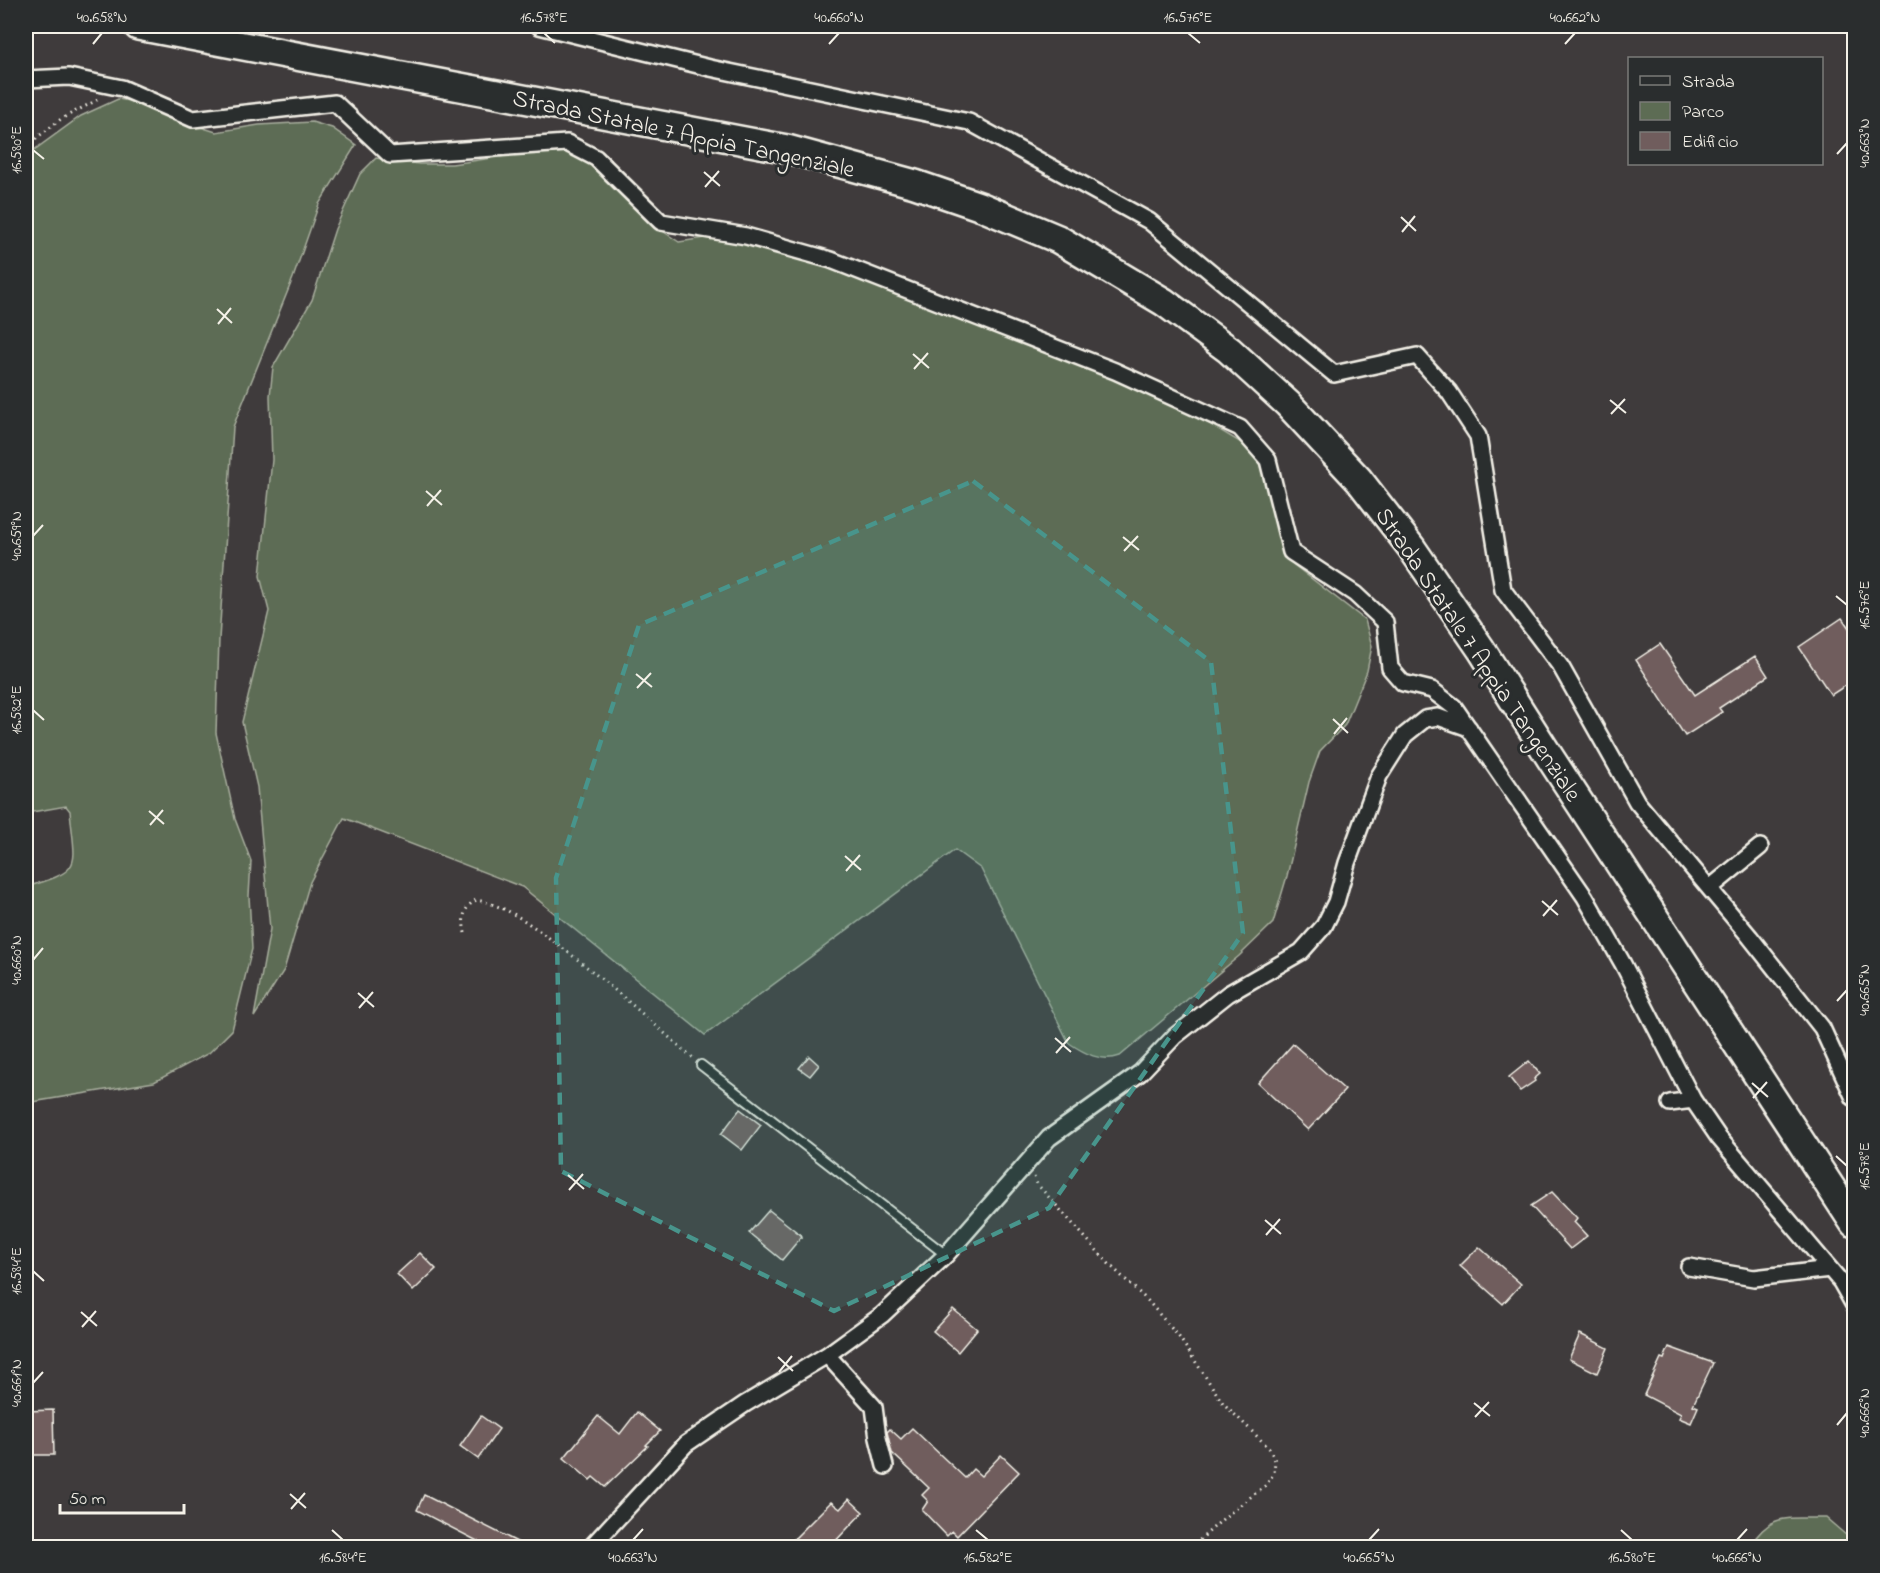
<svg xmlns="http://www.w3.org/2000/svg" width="1880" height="1573" font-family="'Indie Flower',sans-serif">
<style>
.green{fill:#5d6c54;stroke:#a8ae9e;stroke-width:1.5}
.building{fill:#705d5d;stroke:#f4f1e8;stroke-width:1.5}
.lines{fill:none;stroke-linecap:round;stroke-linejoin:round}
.lane-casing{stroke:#f4f1e8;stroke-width:12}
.street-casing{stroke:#f4f1e8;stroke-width:20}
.highway-casing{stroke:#f4f1e8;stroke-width:32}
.path{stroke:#f4f1e8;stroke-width:3;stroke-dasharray:1.5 4.5;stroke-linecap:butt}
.lane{stroke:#2a2d2e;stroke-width:8}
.street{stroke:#2a2d2e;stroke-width:15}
.highway{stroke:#2a2d2e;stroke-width:27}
.marked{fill:#48958c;fill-opacity:0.2;stroke:#48958c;stroke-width:4.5;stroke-dasharray:12 8;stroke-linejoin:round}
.ticks{fill:none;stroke:#f4f1e8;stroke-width:2}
.labels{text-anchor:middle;stroke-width:6;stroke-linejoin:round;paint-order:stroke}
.street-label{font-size:24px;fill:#f4f1e8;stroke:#2a2d2e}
.neatline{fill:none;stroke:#f4f1e8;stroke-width:2}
.ticks-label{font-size:15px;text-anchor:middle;fill:#f4f1e8}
</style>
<rect width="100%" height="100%" fill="#3f3b3c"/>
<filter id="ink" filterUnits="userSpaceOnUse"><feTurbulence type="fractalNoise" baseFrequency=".0167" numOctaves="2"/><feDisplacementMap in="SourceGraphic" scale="12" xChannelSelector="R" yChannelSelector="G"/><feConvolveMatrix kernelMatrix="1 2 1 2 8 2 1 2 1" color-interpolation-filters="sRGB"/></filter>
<g filter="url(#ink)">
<path class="green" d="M118 99 148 104 185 122 216 132 259 125 312 122 332 128 356 145 319 204 293 278 233 427 219 639 216 733 235 819 251 861 249 896 252 949 232 1030 209 1053 154 1082 26 1103V887C85 870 75 867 70 811L66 806 26 813V156L81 116Z
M551 149 579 155 601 166 639 209 664 232 679 242 705 238 794 252 955 318 1105 374 1193 414 1240 442 1257 458 1267 484 1282 543 1294 565 1365 620 1372 646 1367 671 1345 725 1320 751 1309 782 1287 876 1273 923 1239 956 1120 1056C1101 1063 1084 1053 1069 1043L981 869 955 850 705 1035 522 887 344 818 310 882 284 970 254 1017 270 929 257 787 242 722 269 611 260 576 272 460 270 396 273 367 312 300 335 229 360 174 376 158 419 164H452Z
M1826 1518 1854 1542V1547H1749C1772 1511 1787 1519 1826 1518Z"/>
<path class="building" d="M1842 618 1854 635V680L1831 695 1799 647Z
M1660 644 1695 695 1755 656 1768 676 1719 708 1722 712 1685 736 1636 660Z
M1293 1044 1345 1090 1308 1130 1258 1083Z
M809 1056 819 1065 810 1076 799 1068Z
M1529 1061 1540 1074 1534 1079 1535 1081 1520 1091 1509 1077Z
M740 1109 761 1125 742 1150 721 1134Z
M1552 1192 1577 1218 1574 1222 1587 1236 1570 1249 1531 1206Z
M769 1210 802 1236 782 1260 749 1233Z
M1479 1247 1521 1284 1503 1304 1460 1266Z
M420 1253 436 1269 413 1291 397 1274Z
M953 1309 977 1329 958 1352 933 1331Z
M1580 1334 1608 1348 1597 1373 1569 1359Z
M1669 1347 1713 1363 1693 1405 1698 1407 1691 1423 1679 1418 1681 1414 1644 1395 1661 1358 1664 1359Z
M53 1410 54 1455H28L27 1411Z
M637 1412 660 1431 646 1445 648 1446 605 1487 593 1477 590 1480 564 1458 598 1416 620 1434Z
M481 1416 499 1429 478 1459 460 1446Z
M912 1428 965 1478 973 1469 981 1476 1001 1455 1019 1472 957 1536 952 1531 947 1536 922 1510 928 1501 922 1495 929 1488 892 1453 887 1432 890 1429 901 1439Z
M424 1495 529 1548H491L417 1510Z
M849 1499 863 1512 829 1548H799L792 1541 831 1502 840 1509Z"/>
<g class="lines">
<g class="lane-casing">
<path id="lane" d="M701 1065 946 1255"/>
</g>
<g class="street-casing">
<path id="street" d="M539 26 710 68 969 122 1149 221 1334 374 1417 356 1449 392 1478 436 1503 590 1561 667 1637 802 1750 937 1822 1028 1854 1098
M26 79 69 77 122 88 193 119 335 103 390 155 567 143 596 158 661 222 746 236 831 260 1115 371 1240 428 1268 460 1291 552 1355 594 1385 622 1390 668 1403 683 1432 690 1454 707 1585 897 1623 964 1693 1100 1719 1138 1841 1282 1854 1305
M1710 888 1760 847
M1670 1103 1693 1100
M1689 1267 1754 1278 1830 1269
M827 1355 874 1407 878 1438 885 1466
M590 1548 686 1444 745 1404 827 1355 882 1315 946 1255 1049 1138 1140 1073 1175 1036 1228 994 1301 952 1324 926 1336 902 1347 863 1379 776 1405 735 1425 719 1438 717 1469 728"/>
</g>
<g class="highway-casing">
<path id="highway" d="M138 26 787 149 915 184 982 207 1058 239 1164 302 1229 350 1288 404 1359 480 1411 547 1481 649 1551 759 1854 1223"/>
</g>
<path class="path" d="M26 146 61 119 99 99
M465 933C462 918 463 908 476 900 506 905 531 925 556 943 604 979 648 1019 693 1058
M1034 1177 1037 1184 1110 1265 1148 1301 1179 1337 1223 1403 1269 1448 1275 1460 1274 1473 1266 1485 1225 1517 1191 1548"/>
<use href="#lane" class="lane"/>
<use href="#street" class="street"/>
<use href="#highway" class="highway"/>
</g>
</g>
<path class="marked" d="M973 481 1211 662 1243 933 1049 1208 834 1311 561 1171 556 878 639 625Z"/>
<path class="ticks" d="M544 33 555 43M1188 33 1200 43M93 44 102 33M829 44 839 33M1565 44 1575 33M33 150 44 159M1837 154 1847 143M704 172 720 186M705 187 719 171M1401 217 1416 231M1402 232 1415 216M217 309 232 323M218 324 231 308M913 354 929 368M914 369 928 353M1610 400 1626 413M1611 414 1625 399M426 491 442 505M427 506 441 490M33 536 43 525M1123 537 1139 550M1124 551 1138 536M1836 596 1847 605M636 674 652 687M637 688 651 673M33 710 44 720M1333 719 1348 733M1334 734 1347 718M149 811 164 824M150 825 163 810M845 856 861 870M846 871 860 855M1542 901 1558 915M1543 916 1557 900M33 960 43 948M358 993 374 1007M1837 1001 1847 990M359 1008 373 992M1055 1038 1071 1052M1056 1053 1070 1037M1752 1083 1768 1097M1753 1098 1767 1082M1836 1156 1847 1166M568 1175 584 1189M569 1190 583 1174M1265 1220 1281 1234M1266 1235 1280 1219M33 1271 44 1281M81 1312 97 1326M82 1327 96 1311M778 1357 793 1371M779 1372 792 1356M33 1383 43 1372M1474 1403 1490 1416M1475 1417 1489 1402M1837 1425 1847 1413M290 1494 306 1508M291 1509 305 1493M332 1530 343 1540M976 1530 988 1540M1621 1530 1632 1540M633 1540 643 1529M1369 1540 1379 1529M1737 1540 1747 1529"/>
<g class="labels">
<g class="street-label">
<text transform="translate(684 133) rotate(12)" y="8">Strada Statale 7 Appia Tangenziale</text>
<text transform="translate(1479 654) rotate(56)" y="8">Strada Statale 7 Appia Tangenziale</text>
</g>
</g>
<rect width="1880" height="1573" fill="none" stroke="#2a2d2e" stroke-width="66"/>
<rect x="1628" y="57" width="195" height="108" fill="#2a2d2e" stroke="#7b7b78" stroke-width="1.5"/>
<rect x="1640" y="76" width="30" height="9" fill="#2a2d2e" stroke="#7b7b78" stroke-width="1.5"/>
<text x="1682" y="87" font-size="18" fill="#f4f1e8">Strada</text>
<rect x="1640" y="102" width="30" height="18" fill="#5d6c54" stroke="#7b7b78" stroke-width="1.5"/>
<text x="1682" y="117" font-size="18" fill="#f4f1e8">Parco</text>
<rect x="1640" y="132" width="30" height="18" fill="#705d5d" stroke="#7b7b78" stroke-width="1.5"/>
<text x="1682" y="147" font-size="18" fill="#f4f1e8">Edificio</text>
<path d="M60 1504v9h124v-9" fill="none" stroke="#f4f1e8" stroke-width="3"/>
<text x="69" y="1504" font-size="18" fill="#f4f1e8" stroke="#2a2d2e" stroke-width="4.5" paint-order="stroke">50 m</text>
<rect x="33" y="33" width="1814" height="1507" class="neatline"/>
<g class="ticks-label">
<text x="102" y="22">40.658°N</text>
<text x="544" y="22">16.578°E</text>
<text x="839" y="22">40.660°N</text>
<text x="1188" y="22">16.576°E</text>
<text x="1575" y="22">40.662°N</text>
<text transform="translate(1864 143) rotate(-90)" y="5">40.663°N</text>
<text transform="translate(16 150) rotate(-90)" y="5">16.580°E</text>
<text transform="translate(16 536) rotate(-90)" y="5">40.659°N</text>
<text transform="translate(1864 605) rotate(-90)" y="5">16.576°E</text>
<text transform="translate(16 710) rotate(-90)" y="5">16.582°E</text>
<text transform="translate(16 960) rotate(-90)" y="5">40.660°N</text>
<text transform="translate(1864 990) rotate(-90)" y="5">40.665°N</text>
<text transform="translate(1864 1166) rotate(-90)" y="5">16.578°E</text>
<text transform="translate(16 1271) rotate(-90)" y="5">16.584°E</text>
<text transform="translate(16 1383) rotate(-90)" y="5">40.661°N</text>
<text transform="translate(1864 1413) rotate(-90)" y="5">40.666°N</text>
<text x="343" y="1562">16.584°E</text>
<text x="633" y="1562">40.663°N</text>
<text x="988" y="1562">16.582°E</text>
<text x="1369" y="1562">40.665°N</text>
<text x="1632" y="1562">16.580°E</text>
<text x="1737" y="1562">40.666°N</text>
</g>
</svg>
